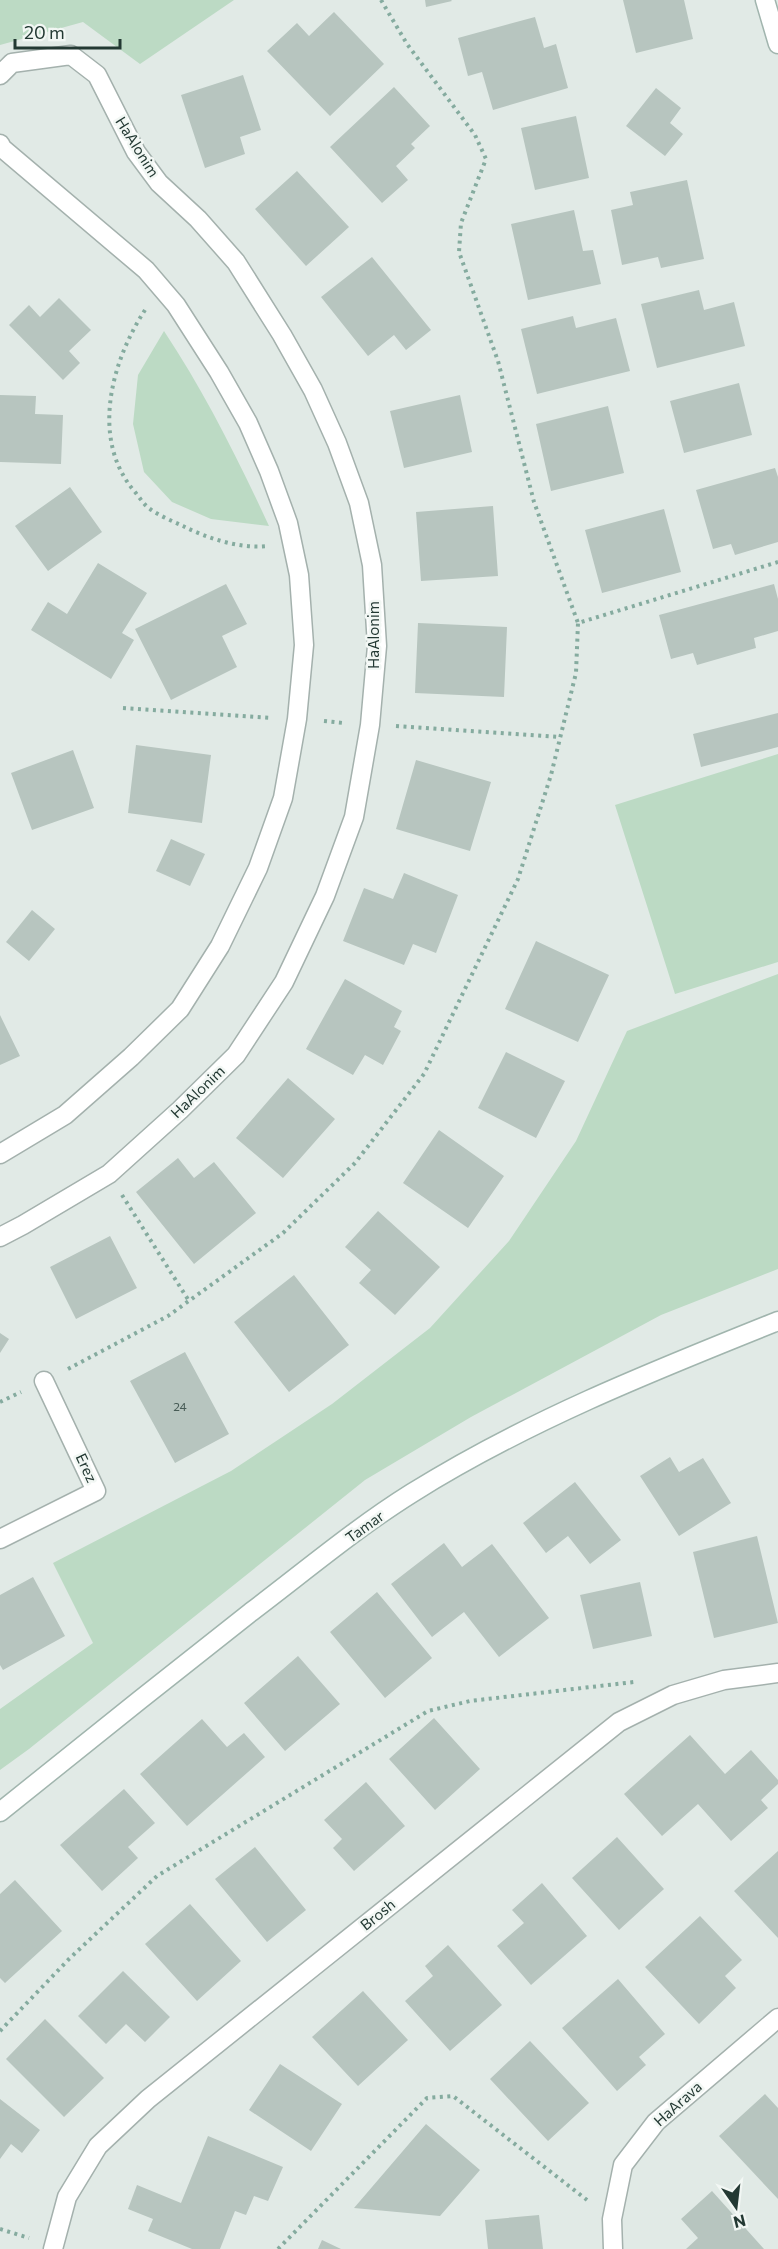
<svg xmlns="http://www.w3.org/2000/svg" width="778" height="2249" font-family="Commissioner,sans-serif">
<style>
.green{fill:#bcdac4}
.building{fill:#b7c5bf}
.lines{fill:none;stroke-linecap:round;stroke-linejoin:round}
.street-casing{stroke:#a4b1ad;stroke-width:21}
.secondary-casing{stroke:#a1b5ae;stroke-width:21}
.path{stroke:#85ab9f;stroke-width:4;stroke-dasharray:3 4.5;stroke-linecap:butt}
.street{stroke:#fff;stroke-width:18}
.secondary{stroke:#fff;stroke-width:18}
.labels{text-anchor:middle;stroke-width:5;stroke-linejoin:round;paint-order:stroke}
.number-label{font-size:12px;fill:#485c56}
.street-label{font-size:15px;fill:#233933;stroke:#f2f7f4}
</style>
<rect width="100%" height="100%" fill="#e1eae6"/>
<path class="green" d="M0 0H234L140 64 83 22 0 45Z
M164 331C205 393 238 459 269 526L211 519 172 502 144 472 133 424 138 375Z
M778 754V962L675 994 615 805Z
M778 974V1269L661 1315 471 1417 365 1480 29 1749 0 1770V1709L93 1643 53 1563 231 1471 332 1404 430 1328 509 1241 576 1141 627 1031Z"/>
<path class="building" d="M425 0H451L452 1 426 7Z
M623 0H684L693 39 636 53Z
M334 12 384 64 330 116 267 51 297 23 309 36Z
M535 17 544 48 556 44 568 88 493 110 482 72 468 76 458 38Z
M243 75 261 130 240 137 245 154 205 168 181 95Z
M394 87 430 126 411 144 415 148 396 166 408 180 382 203 330 147Z
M656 88 681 108 670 123 683 134 665 156 626 126Z
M576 116 589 178 535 190 521 128Z
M297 171 349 227 306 266 255 209Z
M687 180 704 259 661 268 658 257 622 265 611 210 633 205 630 192Z
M574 210 583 251 593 250 601 284 528 300 511 224Z
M372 257 431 330 406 350 394 335 368 356 321 297Z
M699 290 704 310 734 302 745 346 657 368 641 304Z
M59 298 91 330 69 351 80 363 63 380 9 325 29 305 40 317Z
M573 316 576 328 616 318 630 371 537 394 521 329Z
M739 383 752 435 684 453 670 401Z
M0 395 36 396 35 414 63 415 61 464 0 462Z
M460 395 472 452 404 468 390 411Z
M608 406 624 473 551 491 536 424Z
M775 468 778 477V542L735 555 731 544 713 549 696 490Z
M70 487 102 532 48 571 15 526Z
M493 506 498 576 421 581 416 512Z
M664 509 681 572 602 593 585 530Z
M98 563 147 593 122 633 134 640 111 679 31 630 48 602 67 614Z
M226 584 247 624 222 636 237 667 171 700 135 629Z
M774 584 778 599V631L754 638 756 648 697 665 693 653 671 659 659 615Z
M418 623 507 627 504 697 415 693Z
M778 713V747L701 767 693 734Z
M136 745 211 755 202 823 128 813Z
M73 750 94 808 32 830 11 773Z
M416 760 491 782 470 851 396 829Z
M171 839 205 854 190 886 156 871Z
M404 873 458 895 436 953 413 944 404 965 343 941 364 888 393 899Z
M32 910 55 929 29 961 6 942Z
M536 941 609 975 578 1042 505 1009Z
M345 979 402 1011 394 1027 401 1031 383 1065 365 1055 353 1075 306 1049Z
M0 1015 20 1056 0 1065Z
M506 1052 565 1081 536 1138 478 1108Z
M288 1078 335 1119 283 1178 236 1138Z
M439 1130 504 1176 468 1228 403 1183Z
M178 1158 194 1178 214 1162 256 1213 194 1264 136 1192Z
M378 1211 440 1267 395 1315 359 1283 371 1270 345 1247Z
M110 1236 137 1288 76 1319 50 1267Z
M294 1275 349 1345 289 1392 234 1322Z
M0 1333 9 1339 0 1353Z
M185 1352 229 1434 175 1463 130 1381Z
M670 1457 679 1472 703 1458 731 1503 679 1536 640 1476Z
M575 1482 621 1540 590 1564 568 1536 546 1553 523 1523Z
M757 1536 778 1623 714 1638 693 1552Z
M444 1543 462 1567 492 1544 549 1618 499 1657 464 1612 432 1637 391 1584Z
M33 1577 65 1636 3 1670 0 1665V1595Z
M640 1582 652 1636 593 1649 580 1595Z
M377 1592 432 1658 385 1698 330 1632Z
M298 1656 340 1704 285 1751 244 1703Z
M434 1718 480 1769 435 1810 389 1759Z
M202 1719 227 1747 244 1733 265 1757 187 1826 140 1774Z
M690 1735 725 1774 751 1750 778 1780V1784L761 1800 768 1808 731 1841 698 1804 662 1836 624 1794Z
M366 1782 405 1826 354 1871 333 1848 342 1839 324 1820Z
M124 1789 155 1823 128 1847 138 1858 102 1891 60 1845Z
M617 1837 664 1889 619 1930 572 1878Z
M255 1847 306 1910 267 1942 215 1879Z
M778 1851V1938L734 1891Z
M15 1880 62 1931 5 1983 0 1978V1894Z
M542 1883 587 1936 531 1985 497 1946 524 1923 512 1910Z
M190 1904 241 1961 197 2001 145 1944Z
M700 1916 742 1960 725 1976 736 1988 699 2024 645 1967Z
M448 1945 502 2005 450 2051 405 2001 433 1976 425 1966Z
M123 1971 170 2017 145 2042 126 2024 106 2044 78 2016Z
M618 1979 665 2034 639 2057 646 2065 617 2091 562 2028Z
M363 1991 408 2040 358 2086 312 2037Z
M45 2019 104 2078 64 2117 6 2059Z
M530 2041 589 2103 548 2141 490 2079Z
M280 2064 342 2104 311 2151 249 2110Z
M765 2094 778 2108V2199L719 2136Z
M0 2099 40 2130 22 2153 11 2144 0 2159Z
M426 2124 480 2170 440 2216 354 2208Z
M208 2136 283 2167 268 2201 254 2196 246 2215 235 2211 220 2249H192L148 2231 153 2219 128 2209 137 2185 181 2203Z
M712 2191 764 2249H686L698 2238 681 2219Z
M539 2215 543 2249H488L485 2220Z
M322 2240 341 2249H318Z"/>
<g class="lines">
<g class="street-casing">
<path id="street" d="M0 75 12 63 71 55 97 75 136 152 159 183 198 219 236 262 282 335 313 390 337 443 359 503 372 565 377 646 370 725 354 817 325 896 284 982 236 1055 180 1110 109 1174 23 1225 0 1237
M0 144 2 148 146 270 176 305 219 372 248 423 269 471 288 523 299 575 304 645 297 719 283 798 258 868 220 946 180 1009 131 1057 65 1115 0 1154
M0 1539 96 1491 44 1381
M53 2249 67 2197 98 2146 148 2099 619 1722 673 1695 724 1680 778 1673
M613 2249 612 2219 623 2165 656 2122 778 2018"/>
</g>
<g class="secondary-casing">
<path id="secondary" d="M765 0 778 44
M0 1812C83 1745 167 1678 251 1612 304 1572 356 1528 412 1493 527 1421 653 1371 778 1321"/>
</g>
<path class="path" d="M381 0 407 44 475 135 486 159 461 223 459 252 498 361 534 502 578 623
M145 310C111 362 90 440 135 492 140 498 144 505 150 509 160 516 172 521 183 526 207 538 239 549 267 546
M123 708 272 718
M324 721 343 723
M396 726 560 737
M122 1195 189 1301
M68 1369 168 1316 283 1233 355 1163 424 1074 518 879 551 775 576 673 578 623 778 562
M0 1402 21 1392
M0 2031 69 1959 157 1876 428 1711 470 1701 634 1682
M0 2229 29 2238
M278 2249 427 2098 453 2096 587 2200"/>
<use href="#street" class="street"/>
<use href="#secondary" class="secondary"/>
</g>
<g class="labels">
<g class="number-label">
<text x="180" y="1411">24</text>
</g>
<g class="street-label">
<text transform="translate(137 147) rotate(58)" y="5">HaAlonim</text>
<text transform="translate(374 635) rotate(-90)" y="5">HaAlonim</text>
<text transform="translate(198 1092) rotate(-44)" y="5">HaAlonim</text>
<text transform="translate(86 1468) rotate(65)" y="5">Erez</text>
<text transform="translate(365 1527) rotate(-36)" y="5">Tamar</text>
<text transform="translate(378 1915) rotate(-39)" y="5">Brosh</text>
<text transform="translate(678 2104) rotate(-42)" y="5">HaArava</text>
</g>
</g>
<g transform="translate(736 2207) rotate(166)" stroke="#f2f7f4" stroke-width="4.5" paint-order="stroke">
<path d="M0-4.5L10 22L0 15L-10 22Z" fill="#233933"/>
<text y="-9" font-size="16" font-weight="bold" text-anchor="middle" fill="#233933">N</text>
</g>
<path d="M15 39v9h105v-9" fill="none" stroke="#233933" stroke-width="3"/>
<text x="24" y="39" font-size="18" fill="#233933" stroke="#f2f7f4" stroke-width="4.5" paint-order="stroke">20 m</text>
</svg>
